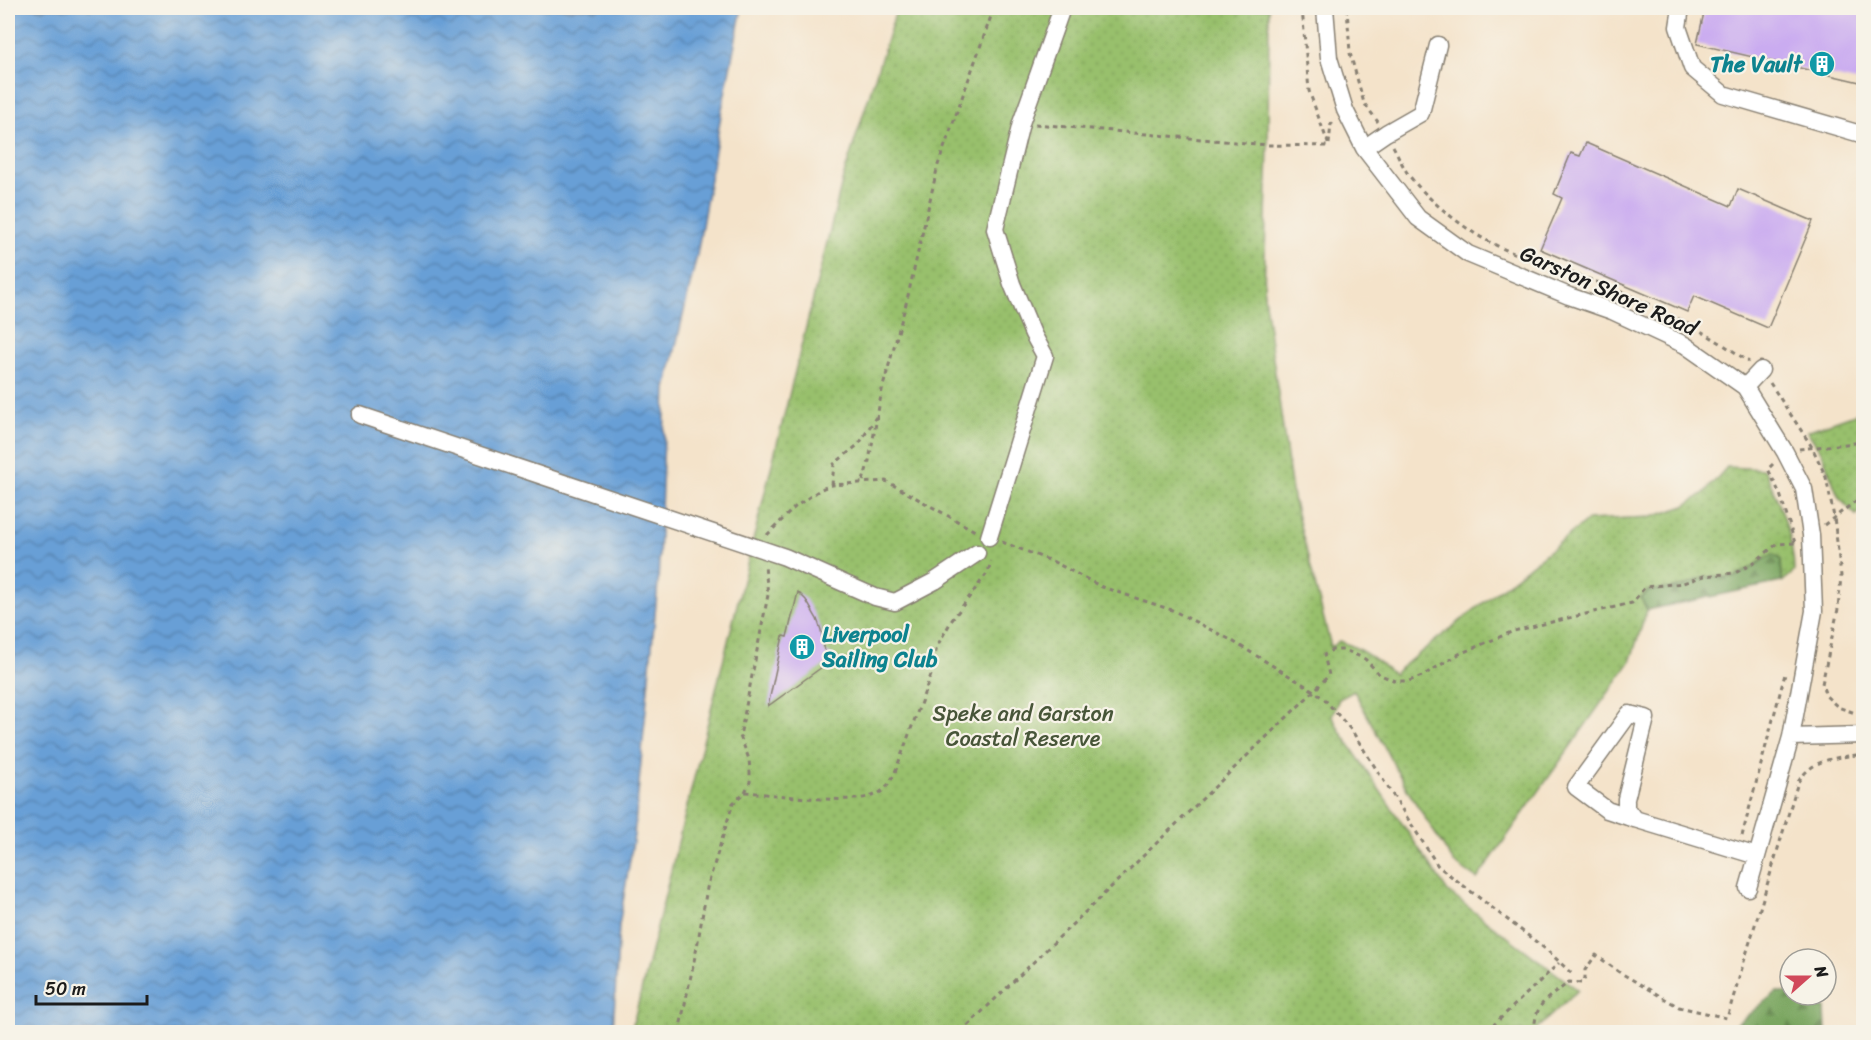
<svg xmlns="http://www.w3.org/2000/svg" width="1871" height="1040" font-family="Sriracha,sans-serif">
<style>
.green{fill:url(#green-dots);stroke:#5a6e44;stroke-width:1.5}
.forest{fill:url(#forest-firs);stroke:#4b613e;stroke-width:1.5}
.water{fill:url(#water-waves);stroke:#425e79;stroke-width:1.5}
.building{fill:#caacf0}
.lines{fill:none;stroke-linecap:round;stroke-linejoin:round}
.minor-casing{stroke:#888073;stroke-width:19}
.path{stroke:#888073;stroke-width:3;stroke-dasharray:4.5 4.5;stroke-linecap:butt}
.minor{stroke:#fff;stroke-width:16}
.labels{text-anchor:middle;stroke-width:4.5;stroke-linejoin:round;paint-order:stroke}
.culture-label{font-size:22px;font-weight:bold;fill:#0d838f;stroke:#f7f3e8;text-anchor:end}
.street-label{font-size:22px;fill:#1c1c1c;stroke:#f7f3e8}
.park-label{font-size:22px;fill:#475538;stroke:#f7f3e8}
</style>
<defs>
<pattern id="green-dots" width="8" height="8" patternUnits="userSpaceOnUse" patternTransform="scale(1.5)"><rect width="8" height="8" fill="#98c06c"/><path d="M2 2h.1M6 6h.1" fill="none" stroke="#82a45d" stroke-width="1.8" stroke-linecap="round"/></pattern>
<pattern id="forest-firs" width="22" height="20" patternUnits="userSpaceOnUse" patternTransform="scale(1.5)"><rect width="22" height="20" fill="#7aa660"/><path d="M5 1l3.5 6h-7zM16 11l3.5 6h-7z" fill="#63864e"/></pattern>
<pattern id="water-waves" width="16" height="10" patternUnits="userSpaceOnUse" patternTransform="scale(1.5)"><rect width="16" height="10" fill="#689fd6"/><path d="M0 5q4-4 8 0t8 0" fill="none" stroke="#5581ad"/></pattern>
</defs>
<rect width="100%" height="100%" fill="#f7f3e8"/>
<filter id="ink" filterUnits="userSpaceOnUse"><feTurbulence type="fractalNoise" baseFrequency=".0167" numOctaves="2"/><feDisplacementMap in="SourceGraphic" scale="12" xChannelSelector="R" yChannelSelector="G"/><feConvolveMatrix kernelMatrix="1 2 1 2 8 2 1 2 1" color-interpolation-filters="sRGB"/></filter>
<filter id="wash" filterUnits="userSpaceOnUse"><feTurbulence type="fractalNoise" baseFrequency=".008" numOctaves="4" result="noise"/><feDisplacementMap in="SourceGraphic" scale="24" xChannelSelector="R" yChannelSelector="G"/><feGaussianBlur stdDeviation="1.35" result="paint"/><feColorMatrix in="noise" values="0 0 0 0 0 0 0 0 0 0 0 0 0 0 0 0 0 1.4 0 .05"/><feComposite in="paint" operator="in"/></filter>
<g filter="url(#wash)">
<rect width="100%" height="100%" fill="#f4e3ca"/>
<path class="green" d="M897 8H1269L1268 145 1264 295 1293 498 1331 647 1339 641C1359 647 1377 660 1393 674L1588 520 1652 517 1685 506 1704 493 1727 467 1764 469C1779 501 1794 536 1794 572L1782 582 1781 560 1773 554 1736 577H1706L1682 587 1648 591 1641 598 1647 610 1630 662 1477 879 1454 863 1408 791 1354 691 1339 699 1332 716 1340 731 1448 892 1578 990 1533 1032H631L843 178Z
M1863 411V512L1856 515 1839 498 1822 453 1807 431Z"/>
<path class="forest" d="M1773 554 1781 560 1782 582 1647 610 1641 598 1648 591 1682 587 1706 577H1736Z
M1777 992H1790V995H1809L1807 1006 1825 1008 1826 1032H1731L1734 1026Z"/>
<path class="water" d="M8 8H742L722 109 697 255 666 389 658 583 634 836 619 926 613 1032H8Z"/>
<g id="blocks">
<path class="building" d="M1705 8H1864V83L1697 44Z
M1586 143 1731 206 1738 189 1813 221 1768 328 1694 296 1687 312 1540 249 1562 198 1554 194 1571 153 1580 156Z
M798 592 806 600 817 619 821 630 825 652 836 657 768 706 783 636 787 637Z"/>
</g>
</g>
<g filter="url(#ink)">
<use href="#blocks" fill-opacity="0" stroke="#888073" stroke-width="1.5"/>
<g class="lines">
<g class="minor-casing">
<path id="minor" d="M1325 8 1329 58 1345 110 1364 148 1418 218 1468 254 1569 296 1612 311 1685 345 1745 387 1785 452 1804 489 1811 535 1814 611 1791 737 1748 888
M1681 8 1678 27 1692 68 1723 94 1864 135
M1364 148 1386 133 1421 113 1438 45
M1745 387 1761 370
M360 415 785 557 875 597 895 602 935 581 977 553
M989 537 1045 356 1033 334 1012 284 995 229 1021 123 1062 8
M1791 737 1864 735
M1634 819 1626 808V799L1646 718 1629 714 1576 787 1607 810 1628 817 1757 856"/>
</g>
<path class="path" d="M1302 8 1309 91 1329 146
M1347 8 1350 53 1364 103 1378 122
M1035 124 1268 145 1329 146
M1329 144 1331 124 1334 122
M1393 146C1398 155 1402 165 1408 174 1425 197 1459 225 1484 239 1521 260 1565 269 1604 285 1655 305 1704 330 1749 362
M1770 383 1812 447 1826 477 1834 517 1841 576 1838 609 1822 684 1826 696 1838 707 1855 713H1864
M1799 449 1864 442
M1773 464 1768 469 1780 494 1795 543
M863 481 869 461 882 390 907 300 938 165 994 8
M832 485 834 464 859 444 876 417
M1824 525 1864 495
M767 535 795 507 821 489 832 485 886 481 975 531
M1002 542 1054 562 1102 587 1172 610 1229 639 1314 691 1326 701 1352 731 1438 866 1548 951 1572 974
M745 792 750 782V772L749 759 740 736 768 595 765 566
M1742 836 1785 674
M679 1032 697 947 707 888 733 803 745 792C774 794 856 807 879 793 886 789 890 782 894 775L931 675 937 646 952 620 988 572 991 561
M961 1032 1314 691 1329 675 1324 655 1332 650H1345L1365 659 1380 675 1396 681H1409L1422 676 1459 654 1514 631 1632 603 1645 587 1683 583 1704 576 1735 573 1752 564 1777 544 1796 543
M1486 1032 1559 963
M1534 1032C1536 1000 1546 1001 1569 982L1582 983 1585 978V970L1596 955 1619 972 1679 1007 1727 1018 1798 782C1814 757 1837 758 1864 754"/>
<use href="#minor" class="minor"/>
</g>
</g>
<defs>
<g id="building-disc" transform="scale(1.35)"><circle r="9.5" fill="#0f9aa8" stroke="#f7f3e8"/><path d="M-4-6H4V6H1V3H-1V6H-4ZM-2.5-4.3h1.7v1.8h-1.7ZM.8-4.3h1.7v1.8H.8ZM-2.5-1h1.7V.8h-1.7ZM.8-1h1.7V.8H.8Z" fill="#fff"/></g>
</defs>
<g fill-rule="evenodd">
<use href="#building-disc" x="1822" y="64"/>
<use href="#building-disc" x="802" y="647"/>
</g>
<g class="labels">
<g class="culture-label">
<text x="1802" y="72">The Vault</text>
<text x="822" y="642" text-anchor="start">Liverpool<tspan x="822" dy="25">Sailing Club</tspan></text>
</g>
<g class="street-label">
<text transform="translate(1609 290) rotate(24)" y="8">Garston Shore Road</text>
</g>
<g class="park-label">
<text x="1023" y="721">Speke and Garston<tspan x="1023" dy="25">Coastal Reserve</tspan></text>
</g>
</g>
<rect width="1871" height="1040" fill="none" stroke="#f7f3e8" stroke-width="30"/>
<g transform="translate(1808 977) rotate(69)"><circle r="28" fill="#f7f3e8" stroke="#9f9d96" stroke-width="1.5"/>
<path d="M0-4.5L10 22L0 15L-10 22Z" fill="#d1495b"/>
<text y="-9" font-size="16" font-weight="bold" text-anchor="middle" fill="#1c1c1c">N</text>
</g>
<path d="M36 995v9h111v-9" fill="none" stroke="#1c1c1c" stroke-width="3"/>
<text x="45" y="995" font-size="18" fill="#1c1c1c" stroke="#f7f3e8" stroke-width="4.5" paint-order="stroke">50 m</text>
</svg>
